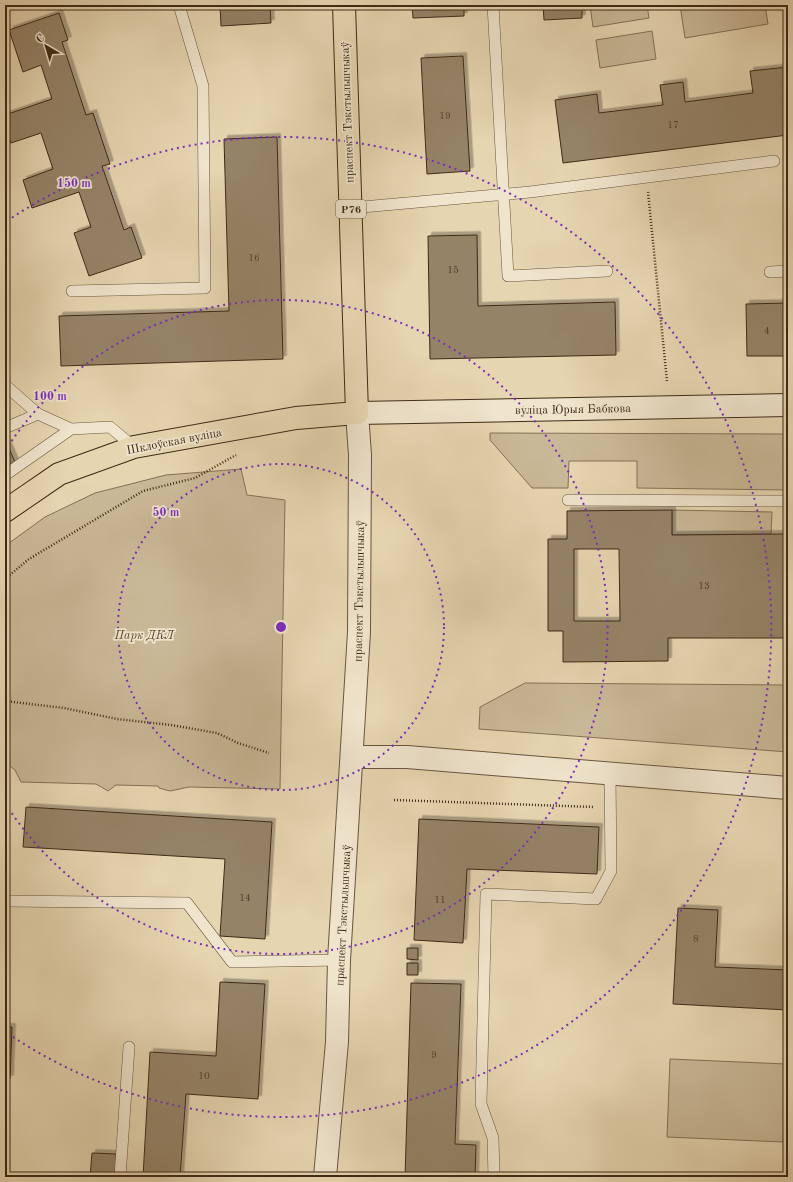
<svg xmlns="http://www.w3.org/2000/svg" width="793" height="1182" font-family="'Old Standard TT',serif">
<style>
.green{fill:#c9b897;stroke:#847157}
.building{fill:#958367;stroke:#3e2a17;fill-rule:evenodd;filter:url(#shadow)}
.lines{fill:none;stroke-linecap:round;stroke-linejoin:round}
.service-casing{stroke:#68553e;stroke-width:12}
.minor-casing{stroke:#68553e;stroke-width:24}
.tertiary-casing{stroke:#68553e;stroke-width:24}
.secondary-casing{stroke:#3e2a17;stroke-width:24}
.primary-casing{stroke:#3e2a17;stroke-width:24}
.path{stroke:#3e2a17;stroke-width:2.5;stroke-dasharray:1 2;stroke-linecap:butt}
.service{stroke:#efe4cc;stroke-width:11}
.minor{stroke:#efe4cc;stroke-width:22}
.tertiary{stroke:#efe4cc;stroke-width:22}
.secondary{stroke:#efe4cc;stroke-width:22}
.primary{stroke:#e6d5b1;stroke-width:22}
.ring{fill:none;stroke:#7b2cbf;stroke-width:2;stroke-dasharray:2 4}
.labels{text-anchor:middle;stroke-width:3.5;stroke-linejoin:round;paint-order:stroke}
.number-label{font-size:10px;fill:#54402b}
.shield{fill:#efe4cc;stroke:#73624d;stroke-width:1}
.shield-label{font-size:11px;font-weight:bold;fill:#3e2a17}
.street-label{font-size:12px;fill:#3e2a17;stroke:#efe4cc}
.park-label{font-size:12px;font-style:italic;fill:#5a4631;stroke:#efe4cc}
.centre{fill:#7b2cbf;stroke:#efe4cc;stroke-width:2}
.ring-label{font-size:12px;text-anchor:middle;font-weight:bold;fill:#7b2cbf;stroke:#efe4cc;stroke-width:3.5;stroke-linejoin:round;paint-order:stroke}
</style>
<defs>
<filter id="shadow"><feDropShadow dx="3.5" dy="-3.5" stdDeviation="0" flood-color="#0004"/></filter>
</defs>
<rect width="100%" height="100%" fill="#e6d5b1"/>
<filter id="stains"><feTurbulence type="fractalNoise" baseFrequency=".005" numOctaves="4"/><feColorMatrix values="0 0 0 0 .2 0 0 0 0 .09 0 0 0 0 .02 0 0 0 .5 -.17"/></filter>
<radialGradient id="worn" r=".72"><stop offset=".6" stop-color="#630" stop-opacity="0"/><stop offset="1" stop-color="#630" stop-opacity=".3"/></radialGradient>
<path class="green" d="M590 5H647L649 18 593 27Z
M680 5H765L768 24 685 38Z
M652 31 656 59 600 68 596 40Z
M490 433 788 434V490L637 488V461H569L568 488H532L490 440Z
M241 469 247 495 285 500 280 789 189 787 170 791 159 788 158 786 116 785 108 791 96 784 21 782 15 770 5 762V546L45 517 95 493 166 475Z
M672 510 772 512 771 534 672 535Z
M525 683 788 685V752L479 729 480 707Z
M670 1059 786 1064 783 1142 667 1137Z"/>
<path class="building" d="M220 5H270L271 23 221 26Z
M412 5H464V16L413 18Z
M543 5H582V18L544 20Z
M59 13 68 40 62 42 86 115 93 113 110 164 102 166 124 230 131 227 142 258 89 276 74 233 91 227 79 192 32 208 23 180 53 169 41 133 11 143 5 127V115L52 99 41 65 23 72 9 30Z
M463 56 470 171 427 174 421 58Z
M788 67V135L563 163 555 100 597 94 599 113 663 105 660 85 683 82 685 102 753 93 750 71Z
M277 137 283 359 61 366 59 316 229 311 224 139Z
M477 235 478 306 615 302 616 355 430 359 428 236Z
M788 303V356H747L746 304Z
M5 439 15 462 5 466Z
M672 510V535L788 534V638H668V661L563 662V631H548V539H567V511ZM574 549H619L620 621H574Z
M26 807 272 822 265 939 220 936 225 859 23 847Z
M419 819 599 827 597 874 467 869 463 943 414 940Z
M678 908 718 910 715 967 788 970V1010L673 1004Z
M407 948H418V960L407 959Z
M407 963H418V975H407Z
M220 982 265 984 258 1099 186 1094 180 1177H143L150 1052 216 1056Z
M411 983 461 984 455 1144 476 1145 475 1177H405Z
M5 1027H12L10 1079H5Z
M92 1153 116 1154 115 1177H90Z"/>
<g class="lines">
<g class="service-casing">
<path id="service" d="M493 5 508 276 607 271
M351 208 530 192 774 161
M770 272 788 271
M72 291 205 288 203 86 179 5
M5 385 38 414 71 429
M5 428 38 414
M5 475 71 429 110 427 134 447
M568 500 788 501
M5 901 187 903 232 962 339 960
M120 1177 129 1047
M494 1177 493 1138 481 1104 486 894 596 899 611 871 610 774"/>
</g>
<g class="minor-casing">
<path id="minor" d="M353 757H407L788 788"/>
</g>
<g class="tertiary-casing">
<path id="tertiary" d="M325 1177 337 1042 339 960 359 632 360 455 357 413"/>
</g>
<g class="secondary-casing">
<path id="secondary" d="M357 413 788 405"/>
</g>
<g class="primary-casing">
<path id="primary" d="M5 511 59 474 134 447 296 418 357 413 344 5"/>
</g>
<path class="path" d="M648 192 667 381
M5 579 29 559 143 491 195 478 236 455
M5 701 64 708 117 719 171 725 217 733 238 743 269 753
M394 800 594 807"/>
<use href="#service" class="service"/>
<use href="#minor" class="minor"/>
<use href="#tertiary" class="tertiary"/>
<use href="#secondary" class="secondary"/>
<use href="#primary" class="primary"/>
</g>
<g class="ring">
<circle cx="281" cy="627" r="163"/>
<path d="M5 451A327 327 0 1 1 5 803"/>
<path d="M7 221A490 490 0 1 1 7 1033"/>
</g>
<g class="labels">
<g class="number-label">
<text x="445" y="119">19</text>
<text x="673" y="128">17</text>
<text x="254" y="261">16</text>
<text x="453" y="273">15</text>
<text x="767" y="334">4</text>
<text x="704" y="589">13</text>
<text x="245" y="901">14</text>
<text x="440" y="903">11</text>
<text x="696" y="942">8</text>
<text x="434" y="1058">9</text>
<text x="204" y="1079">10</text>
</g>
<rect class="shield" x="336" y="200" width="30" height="18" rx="3"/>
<g class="shield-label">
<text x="351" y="213">Р76</text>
</g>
<g class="street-label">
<text transform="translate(347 112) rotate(-92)" y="4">праспект Тэкстыльшчыкаў</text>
<text transform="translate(573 409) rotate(-1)" y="4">вуліца Юрыя Бабкова</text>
<text transform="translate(174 441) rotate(-11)" y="4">Шклоўская вуліца</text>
<text transform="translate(359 591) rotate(-89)" y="4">праспект Тэкстыльшчыкаў</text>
<text transform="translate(343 915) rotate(-87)" y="4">праспект Тэкстыльшчыкаў</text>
</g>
<g class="park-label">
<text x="144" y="639">Парк ДКЛ</text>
</g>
</g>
<circle cx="281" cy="627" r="6" class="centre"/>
<g class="ring-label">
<text x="74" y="187">150 m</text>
<text x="50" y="400">100 m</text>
<text x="166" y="516">50 m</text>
</g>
<rect width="793" height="1182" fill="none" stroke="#e6d5b1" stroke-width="20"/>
<rect x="6" y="6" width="781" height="1170" fill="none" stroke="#3e2a17" stroke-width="2"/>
<rect x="10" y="10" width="773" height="1162" fill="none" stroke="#3e2a17"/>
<g transform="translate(46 46) rotate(322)" stroke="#efe4cc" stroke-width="3" paint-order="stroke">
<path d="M0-3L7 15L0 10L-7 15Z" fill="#3e2a17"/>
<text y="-6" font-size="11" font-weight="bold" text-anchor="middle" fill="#3e2a17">С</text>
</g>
<rect width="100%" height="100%" filter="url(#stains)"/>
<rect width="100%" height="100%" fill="url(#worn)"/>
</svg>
